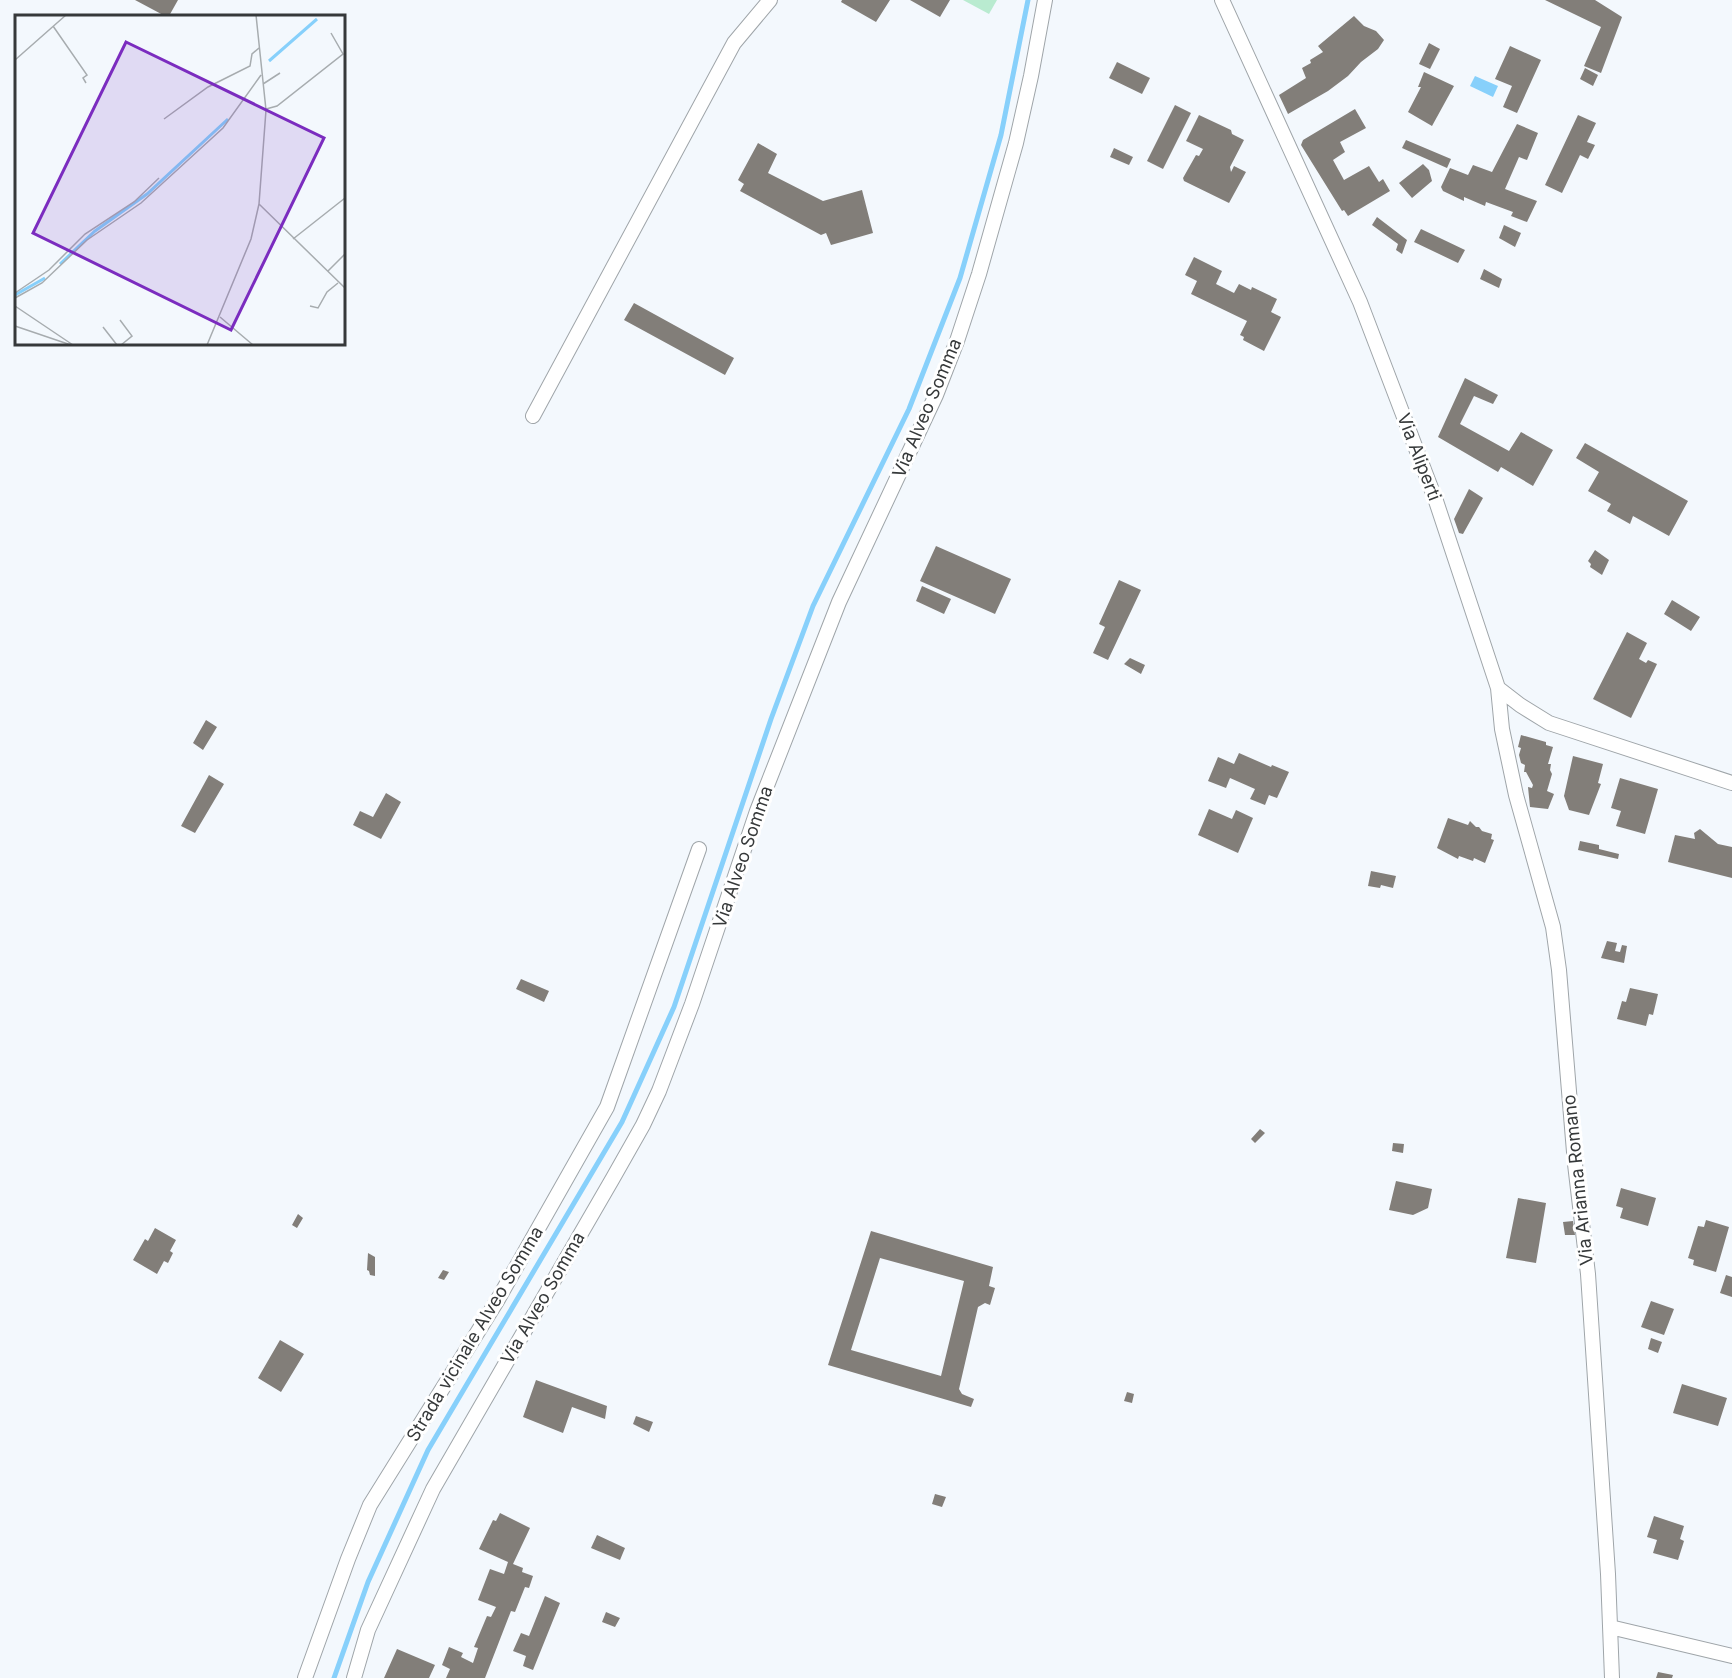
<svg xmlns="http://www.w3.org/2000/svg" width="1732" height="1678" font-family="Inter,sans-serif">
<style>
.green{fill:#b9ebd0}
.water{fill:#87d0fb}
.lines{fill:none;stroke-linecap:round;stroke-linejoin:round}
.stream{stroke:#87d0fb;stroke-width:5}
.building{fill:#827e79;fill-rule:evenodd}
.minor-casing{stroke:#9fa5a9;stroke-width:16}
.minor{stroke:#fff;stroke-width:14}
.labels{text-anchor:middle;stroke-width:6;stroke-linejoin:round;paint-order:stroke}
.street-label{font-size:18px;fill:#36393a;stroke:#fff}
.inset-river{fill:none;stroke:#87d0fb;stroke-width:3}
.inset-road{fill:none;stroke:#a7acaf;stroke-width:1.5}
.view{fill:#7b2cbf;fill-opacity:0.15;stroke:#7b2cbf;stroke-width:3}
.inset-edge{fill:none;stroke:#36393a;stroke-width:3}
</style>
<rect width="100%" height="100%" fill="#f3f8fd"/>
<path class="green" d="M963 0H997L989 14Z"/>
<path class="water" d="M1475 76 1498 86 1493 97 1470 86Z"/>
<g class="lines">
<path class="stream" d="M334 1678 368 1582 428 1450 622 1122 674 1007 771 719 813 606 909 409 960 278 1001 135 1028 0"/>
</g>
<path class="building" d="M135 0H178L169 16H165Z
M842 0H890L876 22 841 2Z
M910 0H950L940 17Z
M1545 0H1595L1622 17 1601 73 1584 66 1601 27Z
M1354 16 1364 26 1376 31 1384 40 1378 49 1361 62 1348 76 1328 91 1288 114 1279 95 1306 78 1302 68 1311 63 1310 60 1323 52 1318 46Z
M1429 43 1440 49 1430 69 1419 64Z
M1510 46 1541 60 1517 113 1503 107 1512 86 1495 79Z
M1117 62 1150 78 1142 94 1109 78Z
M1585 68 1598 75 1593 86 1580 79Z
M1424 72 1454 86 1432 126 1408 112 1421 87H1418Z
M1175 105 1191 113 1163 169 1147 161Z
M1355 109 1366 128 1340 142 1345 152 1333 160 1344 180 1369 166 1379 182 1383 179 1390 191 1348 216 1344 210 1342 211 1301 145 1303 140Z
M1199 115 1231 130 1232 134 1244 140 1230 167 1231 172 1234 166 1246 172 1229 203 1184 181 1183 178 1196 155 1199 156 1203 149 1186 141Z
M1578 115 1596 123 1587 142 1595 145 1588 159 1580 155 1562 193 1545 185Z
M1517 124 1538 133 1527 160 1519 157 1505 189 1537 201 1527 222 1511 216 1513 212 1486 202 1485 206 1464 197V201L1443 191 1441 187 1450 168 1468 175 1473 165 1492 172Z
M1406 140 1451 159 1447 168 1402 148Z
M758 143 777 154 768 173 823 201 862 190 873 233 831 245 826 233 821 235 740 191 744 184 738 180Z
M1114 148 1133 157 1129 165 1110 157Z
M1423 164 1429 170 1432 181 1412 198 1399 183Z
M1377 217 1407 240 1402 254 1396 250 1398 244 1372 225Z
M1504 225 1521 233 1515 247 1499 238Z
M1421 229 1465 250 1458 263 1414 242Z
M1194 257 1222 271 1216 284 1234 293 1239 284 1251 290 1252 287 1277 299 1271 312 1281 317 1264 351 1243 340 1244 337 1240 335 1247 321 1191 294 1197 281 1185 275Z
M1484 269 1502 279 1499 288 1480 279Z
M634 303 734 358 725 375 624 320Z
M1465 378 1498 395 1493 404 1474 396 1460 424 1509 451 1521 432 1553 450 1533 486 1501 467 1498 472 1438 437Z
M1585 443 1688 501 1669 536 1633 516 1630 524 1607 511 1611 504 1588 491 1599 472 1576 458Z
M1469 489 1483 498 1463 534 1459 533 1454 519Z
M936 546 1011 579 995 614 920 581Z
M1595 550 1609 560 1602 575 1590 567 1591 564 1588 561Z
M1119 580 1141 590 1108 660 1093 653 1105 627 1099 624Z
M922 586 951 599 944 614 916 601Z
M1672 600 1700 617 1691 631 1664 614Z
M1627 632 1647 643 1639 659 1646 663 1648 660 1657 664 1631 718 1593 699Z
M1130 658 1145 665 1141 674 1124 664Z
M206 720 217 727 203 750 193 743Z
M1521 735 1546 742V745L1553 747 1548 764H1551L1550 770 1552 774 1547 791 1554 794 1548 809 1530 807 1528 787 1532 788 1533 785 1526 772H1524L1525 765 1521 763 1519 755 1521 748 1518 747Z
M1239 753 1271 767 1272 765 1289 772 1277 798 1269 795 1265 805 1250 799 1255 789 1230 778 1226 788 1208 781 1218 757 1234 764Z
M1573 756 1603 764 1598 783 1601 784 1589 815 1569 810 1564 796Z
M209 775 224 784 195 833 181 826Z
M1620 778 1658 789 1645 834 1616 826 1621 811 1611 808Z
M386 793 401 802 381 839 353 825 360 811 373 817Z
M1209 809 1232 819 1236 810 1253 818 1238 853 1198 835Z
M1448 818 1468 825 1470 821 1476 827H1479L1482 831 1492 834 1491 839 1494 840 1485 863 1474 858 1473 861 1459 856 1458 859 1437 848Z
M1700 829 1718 844 1732 847V878L1668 862 1675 835 1695 839 1694 833Z
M1580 841 1599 845V849L1619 854 1618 859 1578 850Z
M1371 871 1396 876 1393 888 1381 885 1380 888 1368 886Z
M1607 941 1617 943 1615 951 1620 952 1622 945 1627 946 1624 963 1601 958Z
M521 979 549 991 544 1002 516 989Z
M1630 988 1658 994 1653 1015 1649 1014 1646 1026 1617 1019 1622 1001 1626 1002Z
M1260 1129 1265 1133 1255 1143 1251 1139Z
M1393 1143 1404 1144 1403 1153 1392 1151Z
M1396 1181 1432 1189 1428 1208 1413 1215 1389 1210Z
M1621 1188 1656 1198 1648 1226 1620 1218 1623 1208 1616 1206Z
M1518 1198 1546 1203 1536 1263 1506 1258Z
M298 1214 303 1218 297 1228 292 1225Z
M1706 1220 1729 1227 1716 1272 1693 1265 1694 1260 1688 1258 1698 1226 1704 1227Z
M1573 1221 1575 1235H1565L1563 1222Z
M155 1228 176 1240 170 1251 173 1253 168 1263 164 1261 157 1274 133 1260 145 1239 148 1241Z
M871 1231 993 1267 989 1286 995 1288 990 1305 985 1303 978 1307 959 1389 962 1394 974 1399 971 1407 828 1365ZM880 1258 964 1281 941 1376 851 1350Z
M368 1253 375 1257V1276L370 1275 369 1271 367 1270Z
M443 1270 449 1272 444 1280 438 1278Z
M1726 1275 1732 1277V1297L1720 1293Z
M1651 1301 1674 1309 1664 1335 1641 1327Z
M1651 1338 1662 1342 1658 1353 1648 1349Z
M280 1340 304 1354 281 1392 258 1378Z
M536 1380 607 1406 605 1419 572 1407 563 1433 523 1417Z
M1682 1384 1727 1398 1718 1426 1673 1413Z
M1127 1392 1134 1394 1132 1403 1124 1401Z
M636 1416 653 1422 649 1432 633 1424Z
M935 1494 946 1497 942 1507 932 1504Z
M500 1513 530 1528 513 1564 523 1568 522 1572 533 1576 529 1588 525 1587 515 1612 511 1611 485 1678H446L450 1669 442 1665 449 1647 463 1653 461 1657 473 1663 478 1648 474 1647 487 1616 491 1617 496 1607 478 1600 490 1569 504 1574 508 1562 479 1549 493 1520 496 1521Z
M1654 1516 1684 1526 1680 1539 1684 1541 1678 1560 1653 1553 1657 1540 1647 1537Z
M597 1535 625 1548 620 1560 591 1548Z
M545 1596 560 1603 533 1670 523 1666 526 1656 513 1651 521 1633 529 1636Z
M606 1612 620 1618 615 1627 602 1622Z
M397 1649 435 1665 429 1678H384Z
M1658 1672 1673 1675 1672 1678H1656Z"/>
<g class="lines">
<g class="minor-casing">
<path id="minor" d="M1222 0 1360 302 1436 501 1498 688 1520 705 1549 723 1732 783
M533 416 734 43 770 0
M1498 688 1502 729 1516 795 1553 927 1559 970 1575 1164 1588 1274 1608 1574 1612 1678
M1610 1627 1732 1656
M305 1678 348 1559 370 1505 497 1301 607 1107 699 849
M354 1678 368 1630 433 1489 613 1178 643 1125 659 1091 692 1004 757 811 839 602 936 395 957 341 979 274 1016 143 1031 76 1045 0"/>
</g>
<use href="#minor" class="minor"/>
</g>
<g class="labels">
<g class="street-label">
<text transform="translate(927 408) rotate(-67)" y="6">Via Alveo Somma</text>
<text transform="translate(1419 457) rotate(69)" y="6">Via Aliperti</text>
<text transform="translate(743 857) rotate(-71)" y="6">Via Alveo Somma</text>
<text transform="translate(1578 1180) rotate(-96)" y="6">Via Arianna Romano</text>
<text transform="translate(543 1298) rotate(-60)" y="6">Via Alveo Somma</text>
<text transform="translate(475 1334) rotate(-59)" y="6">Strada vicinale Alveo Somma</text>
</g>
</g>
<g transform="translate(15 15)">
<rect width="330" height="330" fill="#f3f8fd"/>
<path class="inset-river" d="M254 46 302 4M45 249 80 216 132 179 213 104M0 280 30 263"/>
<path class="inset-road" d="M241 0 251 95 244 189 330 273M38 11 72 60 68 63 71 68M0 45 51 0M248 69 265 58M251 94 262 91 328 39 316 18M149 104 193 72 235 51 237 39 244 33M278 224 330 183M313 256 330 239M0 278 34 255 70 219 119 187 144 163M0 283 27 268 72 225 126 188 208 113 246 60M0 291 58 330M295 291 303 293 312 277 323 268M205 302 238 330M105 305 117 321 106 330M0 311 56 330M88 312 102 330M192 330 236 224 244 189"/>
<path class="view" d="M111 27 309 123 216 315 18 218Z"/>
<rect width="330" height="330" class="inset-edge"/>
</g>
</svg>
